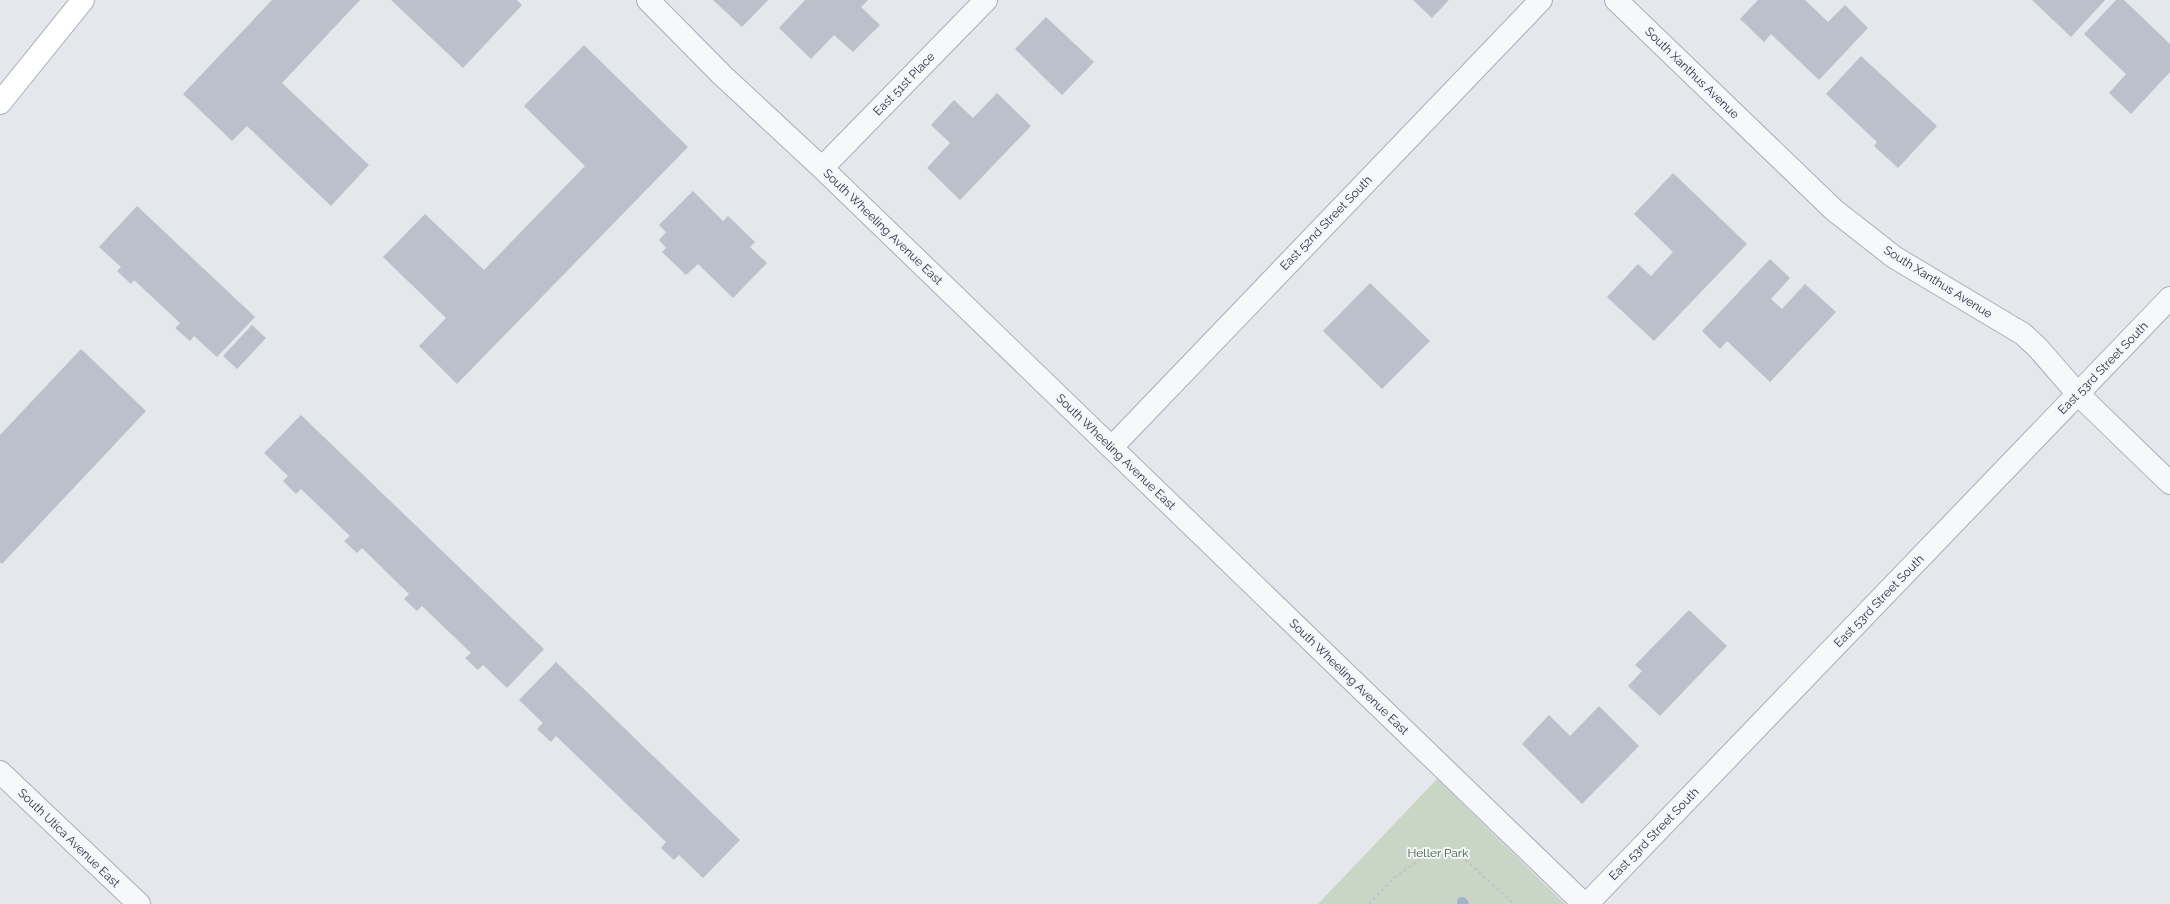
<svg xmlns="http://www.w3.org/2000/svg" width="2170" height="904" font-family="Raleway,sans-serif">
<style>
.green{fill:#c9d6c5}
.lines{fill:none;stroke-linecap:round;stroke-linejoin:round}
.stream{stroke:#9fb4cc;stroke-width:10}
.building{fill:#bbc0ca}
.street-casing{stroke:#a9aeb7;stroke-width:24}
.secondary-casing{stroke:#a9aeb7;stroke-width:24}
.path{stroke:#c2c5cb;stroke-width:2.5;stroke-dasharray:3 3;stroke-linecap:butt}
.street{stroke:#f7f8fa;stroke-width:22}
.secondary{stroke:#fff;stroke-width:22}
.labels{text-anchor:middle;stroke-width:4;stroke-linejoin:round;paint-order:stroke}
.street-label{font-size:12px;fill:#2b3445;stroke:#f4f6f9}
.park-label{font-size:12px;fill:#3f6138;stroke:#f4f6f9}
</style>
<rect width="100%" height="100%" fill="#e4e7ec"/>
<path class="green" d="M1437 779 1565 904H1318Z"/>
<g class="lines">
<path class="stream" d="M1462 902 1464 904"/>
</g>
<path class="building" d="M272 0H360L282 83 369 165 331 206 247 126 232 141 183 94Z
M391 0H517L522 5 463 68Z
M713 0H768L742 27Z
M805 0H868L861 7 880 25 853 52 834 35 811 59 779 28Z
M1413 0H1449L1432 18Z
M1758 0H1805L1828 22 1845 5 1868 28 1819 80 1771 34 1764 42 1740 19Z
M2032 0H2105L2071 37Z
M2116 0H2124L2170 44V72L2131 114 2109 93 2126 74 2084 34Z
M1046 17 1094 62 1062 95 1015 49Z
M584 45 688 147 457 384 419 346 446 318 383 257 425 214 484 270 585 166 524 106Z
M1861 56 1937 126 1898 168 1874 146 1877 142 1826 94Z
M997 93 1031 126 960 200 927 168 950 143 931 125 954 100 973 118Z
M1673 173 1747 244 1654 341 1607 297 1638 264 1651 276 1673 252 1634 214Z
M693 191 723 221 728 216 755 242 750 247 767 263 733 298 698 264 686 275 662 252 666 248 659 240 666 232 659 225Z
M137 206 255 317 217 357 194 336 190 341 175 328 180 323 134 280 131 284 117 271 121 267 99 247Z
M1770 259 1790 278 1771 299 1782 309 1805 284 1836 312 1770 382 1727 341 1720 349 1702 331Z
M1370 283 1430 341 1382 389 1323 331Z
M252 325 266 338 237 369 223 356Z
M81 349 146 411 2 564 0 562V435Z
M301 415 544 649 507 688 483 665 478 670 465 658 471 653 422 606 417 611 404 599 409 594 362 548 357 553 344 541 350 536 301 489 296 494 283 481 288 476 264 453Z
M1689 610 1727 646 1660 716 1628 686 1642 671 1635 665Z
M556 662 740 840 703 878 679 855 674 860 661 848 666 842 556 736 551 742 537 729 543 723 519 700Z
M1599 706 1639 746 1582 804 1522 744 1549 715 1570 736Z"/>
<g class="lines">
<g class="street-casing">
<path id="street" d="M648 0 722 75 822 168 1584 904
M1616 0 1834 210 1894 257 2023 334 2038 348 2078 394 2170 483
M822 168 986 0
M1112 447 1541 0
M0 772 139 904
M1587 904 2170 298"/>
</g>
<g class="secondary-casing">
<path id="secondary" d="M0 103 83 0"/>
</g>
<path class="path" d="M1369 904 1395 877 1424 857 1452 848 1514 904"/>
<use href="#street" class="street"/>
<use href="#secondary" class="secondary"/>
</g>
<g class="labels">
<g class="street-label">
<text transform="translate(1692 73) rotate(44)" y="4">South Xanthus Avenue</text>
<text transform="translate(904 84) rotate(-46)" y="4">East 51st Place</text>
<text transform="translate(1326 223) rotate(-46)" y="4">East 52nd Street South</text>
<text transform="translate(883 227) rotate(44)" y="4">South Wheeling Avenue East</text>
<text transform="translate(1938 282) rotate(32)" y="4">South Xanthus Avenue</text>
<text transform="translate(2103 368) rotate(-46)" y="4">East 53rd Street South</text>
<text transform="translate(1116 452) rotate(44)" y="4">South Wheeling Avenue East</text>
<text transform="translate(1879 601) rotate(-46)" y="4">East 53rd Street South</text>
<text transform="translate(1349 677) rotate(44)" y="4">South Wheeling Avenue East</text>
<text transform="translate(1654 834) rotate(-46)" y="4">East 53rd Street South</text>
<text transform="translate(69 838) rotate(44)" y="4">South Utica Avenue East</text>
</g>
<g class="park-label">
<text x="1438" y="857">Heller Park</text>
</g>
</g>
</svg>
